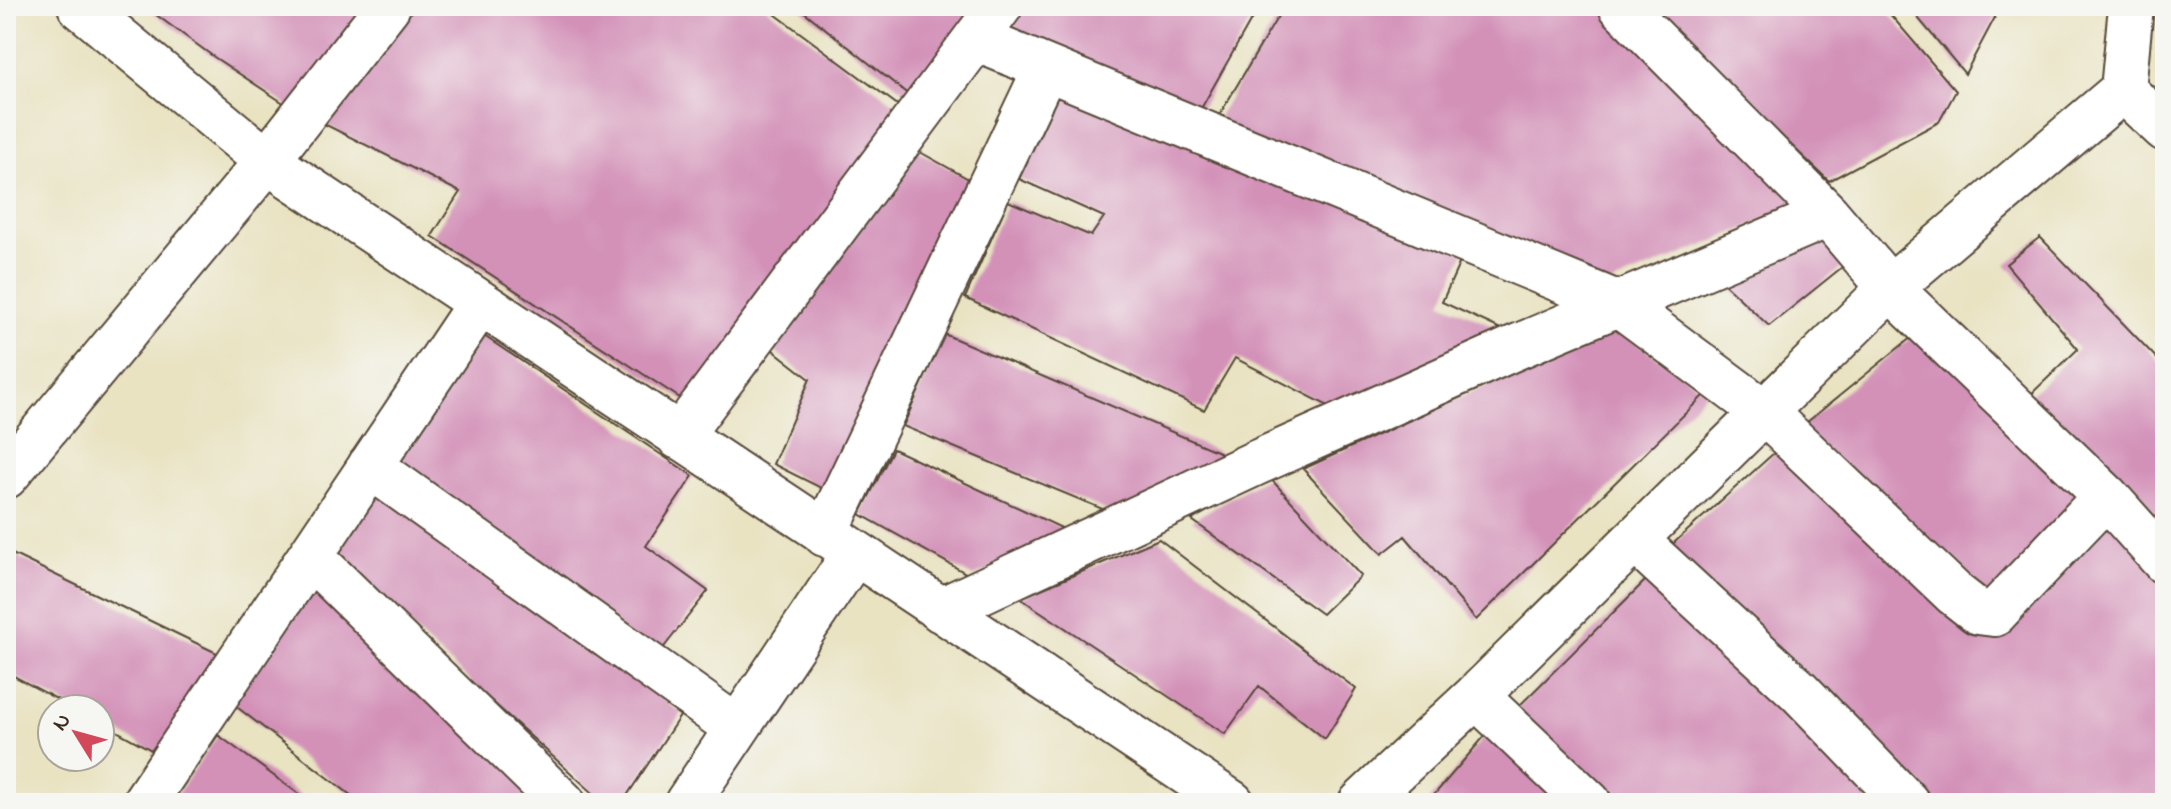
<svg xmlns="http://www.w3.org/2000/svg" width="2171" height="809" font-family="'Indie Flower',sans-serif">
<style>
.building{fill:#d391b8}
.lines{fill:none;stroke-linecap:round;stroke-linejoin:round}
.minor-casing{stroke:#554637;stroke-width:48}
.minor{stroke:#fff;stroke-width:44}
</style>
<rect width="100%" height="100%" fill="#f6f6f2"/>
<filter id="ink" filterUnits="userSpaceOnUse"><feTurbulence type="fractalNoise" baseFrequency=".0125" numOctaves="2"/><feDisplacementMap in="SourceGraphic" scale="16" xChannelSelector="R" yChannelSelector="G"/><feConvolveMatrix kernelMatrix="1 2 1 2 8 2 1 2 1" color-interpolation-filters="sRGB"/></filter>
<filter id="wash" filterUnits="userSpaceOnUse"><feTurbulence type="fractalNoise" baseFrequency=".006" numOctaves="4" result="noise"/><feDisplacementMap in="SourceGraphic" scale="32" xChannelSelector="R" yChannelSelector="G"/><feGaussianBlur stdDeviation="1.8" result="paint"/><feColorMatrix in="noise" values="0 0 0 0 0 0 0 0 0 0 0 0 0 0 0 0 0 1.4 0 .05"/><feComposite in="paint" operator="in"/></filter>
<g filter="url(#wash)">
<rect width="100%" height="100%" fill="#e9e3c2"/>
<g id="blocks">
<path class="building" d="M144 6H372L294 110 214 57Z
M411 6H764L903 109 689 404 432 236 460 192 318 121Z
M797 6H984L914 99Z
M1025 6H1259L1194 121 1014 45 1010 25Z
M1284 6H1599L1797 198 1787 211 1601 288 1210 131Z
M1644 6H1883L1956 91 1939 122 1829 181Z
M1908 6H2001L1965 74Z
M1062 87 1464 253 1442 302 1505 331 1332 408 1235 358 1204 410 965 298 1008 201 1091 236 1104 217 1019 179Z
M911 147 972 181 823 489 773 464 810 379 768 346Z
M1822 233 1851 260 1769 326 1720 280Z
M2040 237 2165 367V541L2028 397 2078 349 2006 264Z
M1614 327 1707 392 1476 620 1405 536 1382 554 1303 469Z
M1918 332 2093 496 1989 608 1801 427Z
M481 334 693 476 646 546 708 591 657 656 392 469Z
M944 334 1235 459 1112 513 903 426Z
M1785 443 1996 632 2111 510 2165 573V803H1918L1666 550Z
M893 449 1068 531 973 577 860 514Z
M1268 476 1361 576 1322 614 1192 520Z
M372 487 682 713 622 803H604L331 555Z
M1159 539 1356 689 1325 739 1259 686 1225 734 1020 598Z
M6 551 227 658 164 757 100 722V709H75L6 672Z
M1655 571 1895 803H1601L1509 716Z
M311 587 534 784 519 803H361L233 704Z
M1489 731 1570 803H1427Z
M218 735 311 803H171Z"/>
</g>
</g>
<g filter="url(#ink)">
<use href="#blocks" fill-opacity="0" stroke="#554637" stroke-width="2"/>
<g class="lines">
<g class="minor-casing">
<path id="minor" d="M80 6 267 161 388 6
M2131 6 2123 90 2165 129
M976 39 1619 304 1764 412 1955 594 1978 612 1994 614 2106 496
M2123 90 1890 288 2106 496 2165 562
M679 437 1000 6
M370 466 737 728
M6 476 267 161 1232 803
M825 534 1046 68
M1635 540 1799 691 1907 803
M310 556 563 803
M941 610 1256 463 1512 349 1828 215
M1476 696 1589 803
M144 803 480 303
M687 803 854 554
M1361 803 1476 696 1890 288 1828 215 1621 6"/>
</g>
<use href="#minor" class="minor"/>
</g>
</g>
<rect width="2171" height="809" fill="none" stroke="#f6f6f2" stroke-width="32"/>
<g transform="translate(76 733) rotate(307)"><circle r="38" fill="#f6f6f2" stroke="#aba49d" stroke-width="2"/>
<path d="M0-6L14 30L0 20L-14 30Z" fill="#d1495b"/>
<text y="-12" font-size="22" font-weight="bold" text-anchor="middle" fill="#3b2a1e">N</text>
</g>
</svg>
